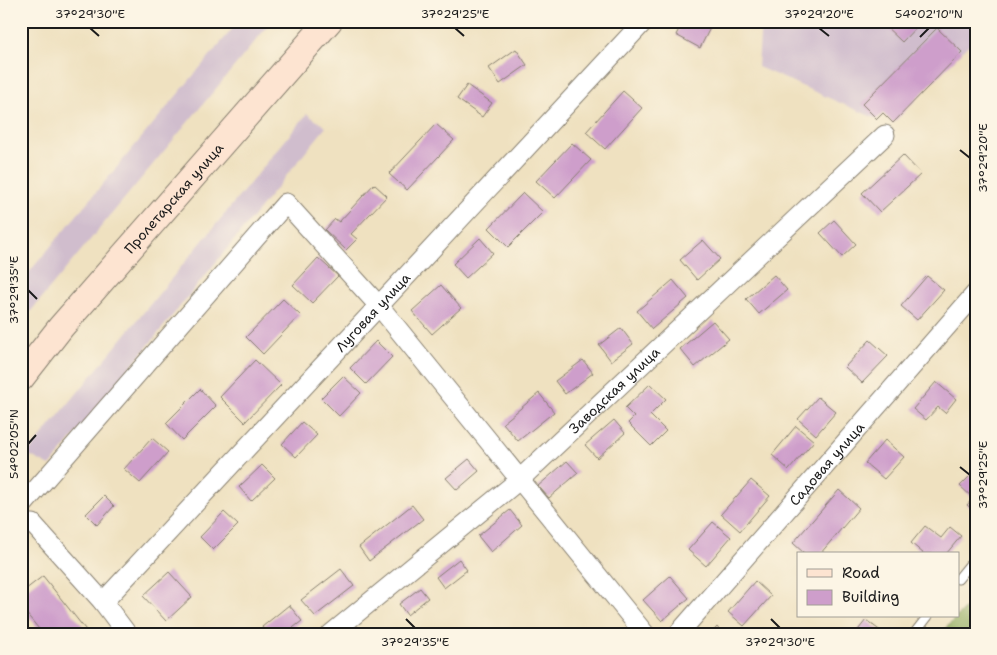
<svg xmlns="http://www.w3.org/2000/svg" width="997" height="655" font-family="'Shantell Sans',sans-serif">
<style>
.industrial{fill:#d0bdcd}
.forest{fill:#90aa5c;stroke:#56633c}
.building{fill:#ce9ecb}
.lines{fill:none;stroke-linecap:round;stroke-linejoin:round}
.lane-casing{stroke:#867e6e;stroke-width:11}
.street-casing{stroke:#867e6e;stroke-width:21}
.secondary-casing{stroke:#867e6e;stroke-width:28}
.lane{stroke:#fff;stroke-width:9}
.street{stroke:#fff;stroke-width:19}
.secondary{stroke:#fde4d1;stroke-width:26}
.ticks{fill:none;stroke:#1c1c1c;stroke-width:2}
.labels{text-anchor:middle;stroke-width:4.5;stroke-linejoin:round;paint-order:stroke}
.street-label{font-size:14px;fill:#1c1c1c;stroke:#fcf5e5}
.neatline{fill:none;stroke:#1c1c1c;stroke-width:2}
.ticks-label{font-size:12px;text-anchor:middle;fill:#1c1c1c}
</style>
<rect width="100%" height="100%" fill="#fcf5e5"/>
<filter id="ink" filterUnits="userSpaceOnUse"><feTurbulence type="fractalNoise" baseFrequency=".02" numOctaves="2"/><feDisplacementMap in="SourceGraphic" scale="10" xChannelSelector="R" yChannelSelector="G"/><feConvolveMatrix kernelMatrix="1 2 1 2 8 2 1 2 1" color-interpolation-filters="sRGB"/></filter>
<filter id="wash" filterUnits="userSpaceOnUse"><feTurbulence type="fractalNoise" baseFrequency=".0096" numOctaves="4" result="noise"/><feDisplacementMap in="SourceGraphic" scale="20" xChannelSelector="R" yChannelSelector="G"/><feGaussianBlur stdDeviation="1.12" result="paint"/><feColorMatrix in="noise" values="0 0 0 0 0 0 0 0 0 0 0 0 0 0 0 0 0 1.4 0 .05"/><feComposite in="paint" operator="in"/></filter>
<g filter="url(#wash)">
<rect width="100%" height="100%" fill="#efe1c0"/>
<path class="industrial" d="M239 21H272L21 323V282Z
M761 21H976V37L893 123 883 113 877 119 758 67Z
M307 114 326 127 50 466 27 454Z"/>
<path class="forest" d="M976 597V634H940Z"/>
<g id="blocks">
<path class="building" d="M683 21H702L711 26 700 48 676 35Z
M880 21H922L902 42Z
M937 28 962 52 893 123 883 113 877 119 862 104Z
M516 49 527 65 500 84 489 68Z
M467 85 492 103 482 117 457 99Z
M623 91 642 108 605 149 586 132Z
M436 124 454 140 407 190 389 174Z
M572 143 591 160 555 198 536 181Z
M903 155 921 174 880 212 862 193Z
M374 184 387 196 351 234 357 239 346 250 325 230 335 219 339 222Z
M523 193 543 212 508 247 489 228Z
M834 220 856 244 842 257 820 233Z
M480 238 493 253 466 278 453 264Z
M703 240 720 259 697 280 680 260Z
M318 258 338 276 312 303 293 285Z
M774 275 787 290 759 314 746 299Z
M927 276 944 290 917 320 901 306Z
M673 280 688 298 652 329 637 311Z
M441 285 461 308 432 334 412 311Z
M283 299 300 315 263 354 246 337Z
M713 321 729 339 695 367 680 349Z
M621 328 633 344 611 361 599 345Z
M870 340 888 356 862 383 845 367Z
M376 341 392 357 366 384 350 368Z
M255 360 281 385 245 422 220 397Z
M583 360 593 373 565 394 555 381Z
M343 376 361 393 339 416 321 398Z
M936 382 956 399 945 413 938 407 926 420 913 409Z
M650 384 666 399 650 415 666 431 651 446 628 423 634 417 625 408Z
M200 389 216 406 182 440 166 423Z
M539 393 554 412 518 441 503 423Z
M818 397 836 412 816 435 798 419Z
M614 420 625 433 597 458 585 445Z
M302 422 317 435 296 457 282 444Z
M796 426 814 441 789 470 772 455Z
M152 438 168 452 140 483 124 469Z
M885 440 904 457 884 479 865 463Z
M469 459 479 471 457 490 446 478Z
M567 461 578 473 549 498 538 486Z
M262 465 275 478 251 501 239 487Z
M972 474 976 477V512L967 505 973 498 960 486Z
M751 480 770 496 740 531 721 514Z
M839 490 859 508 820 554H805L793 543Z
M104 496 114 506 97 525 86 514Z
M412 505 423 519 369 561 359 547Z
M510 510 522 525 491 552 478 536Z
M224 512 238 525 213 550 200 537Z
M713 522 731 537 706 566 688 550Z
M925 526 941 538 950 527 961 536 946 554H924L911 543Z
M459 559 467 570 444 588 436 577Z
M341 569 354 586 315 616 301 600Z
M169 572 192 597 166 621 143 596Z
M43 576 89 634H43L21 607V593Z
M670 576 689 598 662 621 643 600Z
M755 581 771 596 744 626 728 612Z
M420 588 428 598 407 615 399 604Z
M289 605 302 621 285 634H267L262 627Z
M866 620 882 632 880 634H855Z
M717 627 723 634H711Z"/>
</g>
</g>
<g filter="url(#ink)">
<use href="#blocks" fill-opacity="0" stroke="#867e6e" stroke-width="1"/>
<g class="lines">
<g class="lane-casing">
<path id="lane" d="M958 579 976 557
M914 634 928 616"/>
</g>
<g class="street-casing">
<g id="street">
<path d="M21 507 286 203 380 307 645 634"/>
<path d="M21 524H33L103 602 127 634"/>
<path id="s1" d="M103 602 644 21"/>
<path id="s2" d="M331 634 519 480 885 135"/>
<path id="s3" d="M678 634 976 293"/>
</g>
</g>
<g class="secondary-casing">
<g id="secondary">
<path id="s4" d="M21 378 61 327 329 21"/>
</g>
</g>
<use href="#lane" class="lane"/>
<use href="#street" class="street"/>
<use href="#secondary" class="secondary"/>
</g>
</g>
<path class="ticks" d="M90 28 99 36M455 28 464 36M819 28 829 36M920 37 929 28M960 150 970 158M28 290 37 299M28 444 36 435M960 467 970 475M406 619 415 628M771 619 780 628"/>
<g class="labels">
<g class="street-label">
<text dy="5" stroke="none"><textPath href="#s4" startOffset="236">Пролетарская улица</textPath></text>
<text dy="5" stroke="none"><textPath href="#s1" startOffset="396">Луговая улица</textPath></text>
<text dy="5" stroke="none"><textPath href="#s2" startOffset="374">Заводская улица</textPath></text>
<text dy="5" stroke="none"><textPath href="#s3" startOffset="226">Садовая улица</textPath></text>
</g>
</g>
<rect width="997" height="655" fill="none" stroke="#fcf5e5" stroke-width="55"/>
<rect x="797" y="552" width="162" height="65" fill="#fcf5e5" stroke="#a29e95"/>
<rect x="807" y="569" width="25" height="8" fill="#fde4d1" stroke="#a29e95"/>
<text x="842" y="578" font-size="15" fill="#1c1c1c">Road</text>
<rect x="807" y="590" width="25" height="15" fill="#ce9ecb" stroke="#a29e95"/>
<text x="842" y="602" font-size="15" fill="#1c1c1c">Building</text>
<rect x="28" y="28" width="942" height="600" class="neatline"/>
<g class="ticks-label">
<text x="90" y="18">37°29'30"E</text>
<text x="455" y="18">37°29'25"E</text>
<text x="819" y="18">37°29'20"E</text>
<text x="929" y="18">54°02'10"N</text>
<text transform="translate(983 158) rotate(-90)" y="4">37°29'20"E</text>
<text transform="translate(14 290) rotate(-90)" y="4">37°29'35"E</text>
<text transform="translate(14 444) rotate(-90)" y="4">54°02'05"N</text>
<text transform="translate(983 475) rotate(-90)" y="4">37°29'25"E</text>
<text x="415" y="646">37°29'35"E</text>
<text x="780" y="646">37°29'30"E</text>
</g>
</svg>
